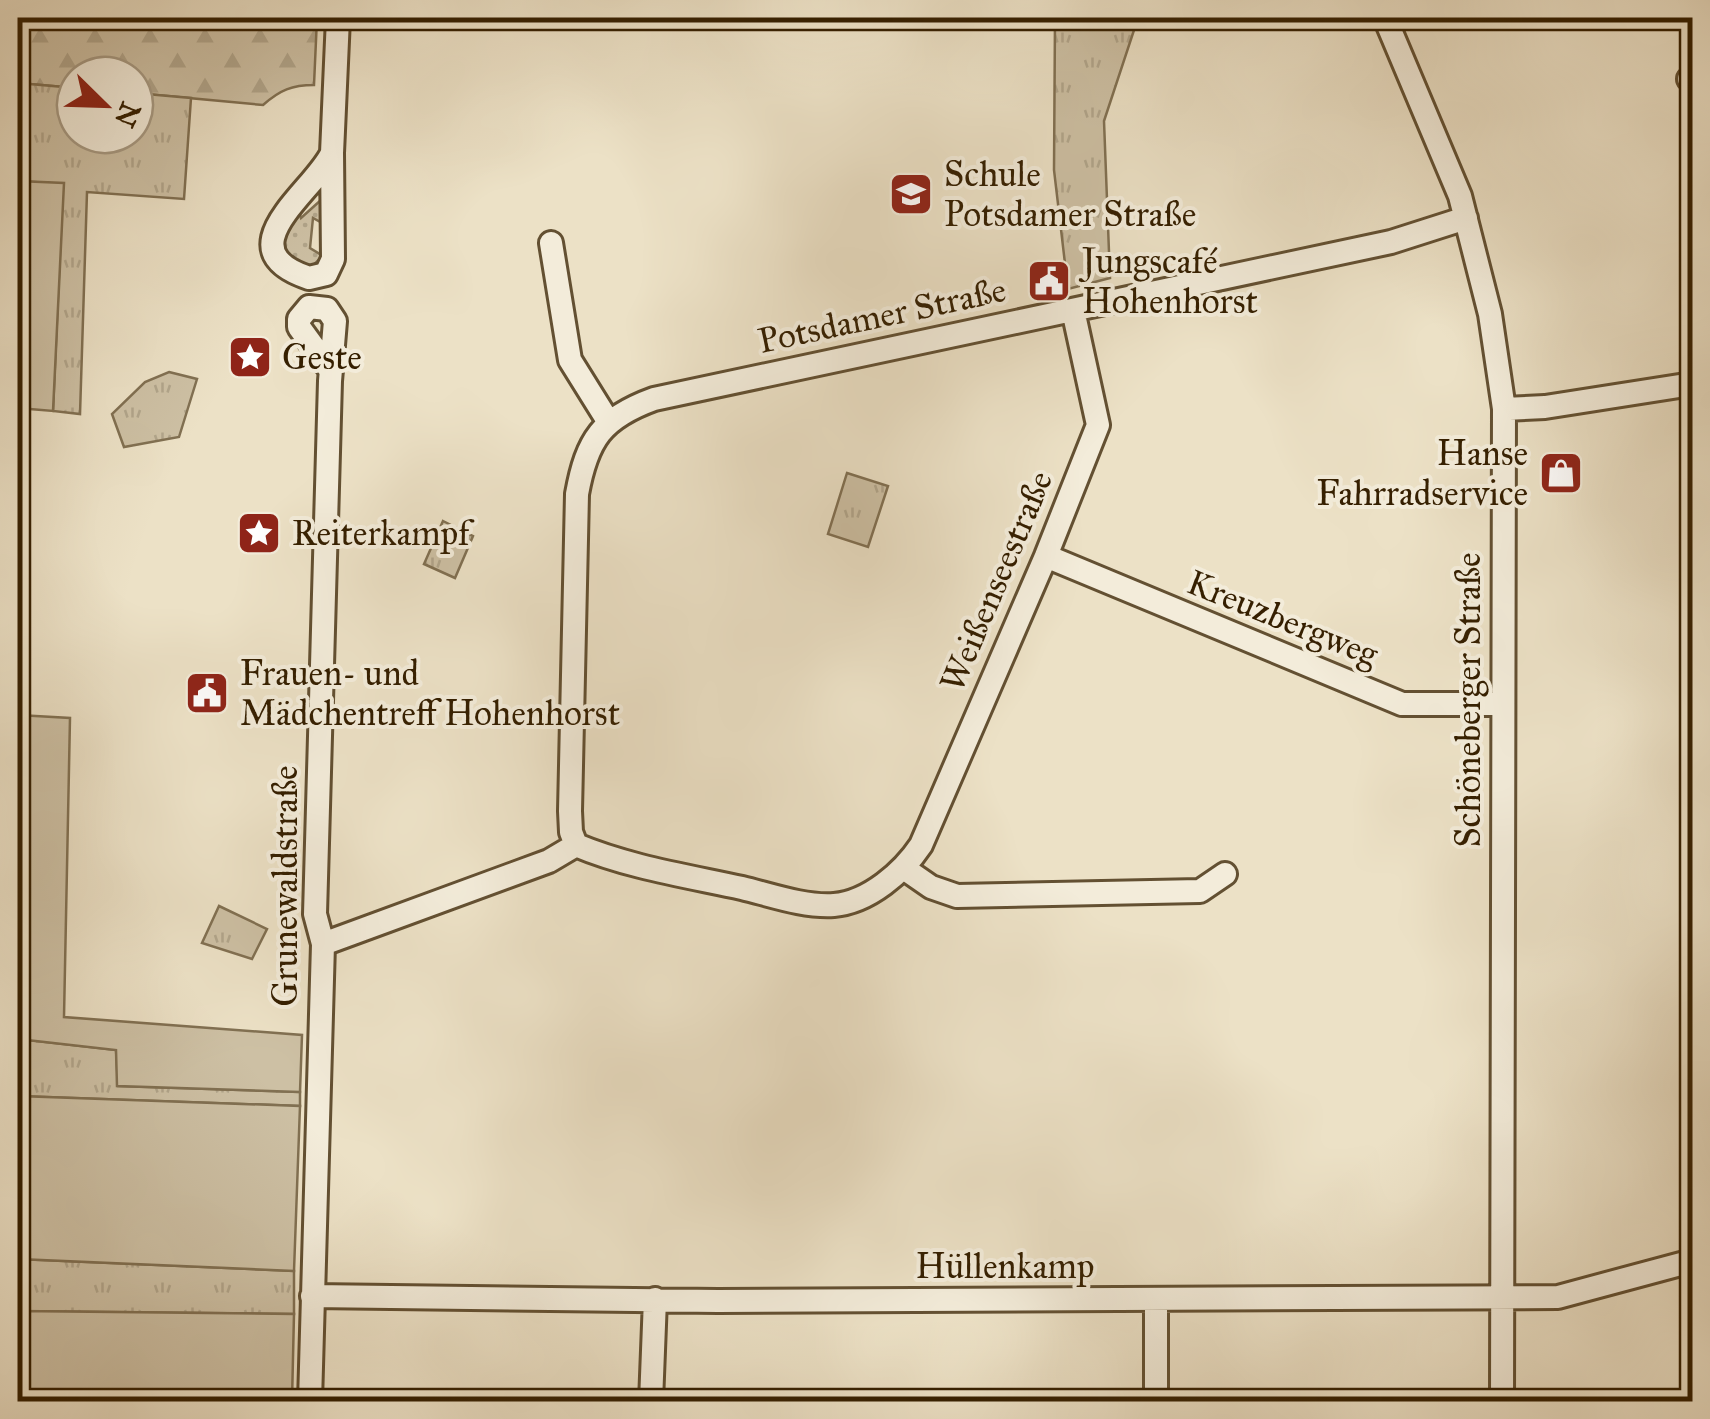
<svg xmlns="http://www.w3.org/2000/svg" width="1710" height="1419" font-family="'IM FELL Great Primer',serif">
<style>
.grass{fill:url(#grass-dots);stroke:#817052;stroke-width:2.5}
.forest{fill:url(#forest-firs);stroke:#817052;stroke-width:2.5}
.park{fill:url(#park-tufts);stroke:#817052;stroke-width:2.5}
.garden{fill:#cdc0a4;stroke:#817052;stroke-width:2.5}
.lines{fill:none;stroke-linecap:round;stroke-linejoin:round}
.minor-casing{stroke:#635032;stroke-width:28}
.minor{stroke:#f3ecda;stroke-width:22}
.labels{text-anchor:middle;stroke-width:8;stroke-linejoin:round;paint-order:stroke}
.poi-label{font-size:35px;fill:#351f00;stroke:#f3ecda;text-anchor:start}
.street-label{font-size:35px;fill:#351f00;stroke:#f3ecda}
</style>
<defs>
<pattern id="grass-dots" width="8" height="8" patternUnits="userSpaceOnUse" patternTransform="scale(2.5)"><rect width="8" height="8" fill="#cdc0a4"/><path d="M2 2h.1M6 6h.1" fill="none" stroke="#b1a58b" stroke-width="1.8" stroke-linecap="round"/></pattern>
<pattern id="forest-firs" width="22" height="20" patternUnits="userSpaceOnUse" patternTransform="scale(2.5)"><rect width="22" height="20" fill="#cdc0a4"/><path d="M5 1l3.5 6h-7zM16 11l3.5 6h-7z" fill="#b1a58b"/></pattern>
<pattern id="park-tufts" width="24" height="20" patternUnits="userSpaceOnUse" patternTransform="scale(2.5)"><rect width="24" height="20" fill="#cdc0a4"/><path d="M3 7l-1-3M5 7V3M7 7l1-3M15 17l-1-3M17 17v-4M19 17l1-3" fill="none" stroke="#b1a58b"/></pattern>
</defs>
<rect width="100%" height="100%" fill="#ece1c6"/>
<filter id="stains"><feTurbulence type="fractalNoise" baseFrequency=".002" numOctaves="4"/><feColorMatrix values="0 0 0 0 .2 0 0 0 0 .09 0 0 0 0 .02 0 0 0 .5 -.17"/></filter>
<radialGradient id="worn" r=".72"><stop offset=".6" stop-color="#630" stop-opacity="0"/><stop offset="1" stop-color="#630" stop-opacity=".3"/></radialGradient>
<path class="grass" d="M322 179 324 224 313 218 310 248 323 256 310 268H303L284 252 282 237H285L297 206 301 218 321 200 317 184Z"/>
<path class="forest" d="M18 18 97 23 98 18H317L314 85C292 85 280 90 263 105L135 93V75H75V88L18 83Z"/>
<path class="park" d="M1055 18H1138L1104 121 1110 278 1068 289 1054 170Z
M18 83 75 88V135H135V93L191 98 184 199 87 192 80 414 53 411 63 184 18 181Z
M169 372 197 379 179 437 124 447 112 414 145 382Z
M847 473 888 486 868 547 828 534Z
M443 521 473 536 455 578 424 564Z
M219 906 267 929 252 959 202 943Z
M18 1039 116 1050 118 1086 300 1092V1106L18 1096Z
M18 1259 294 1271V1314L18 1311Z"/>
<path class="garden" d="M18 181 64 183 53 411 18 408Z
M18 715 70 718 64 1017 302 1035 300 1092 117 1086 116 1050 18 1039Z
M18 1096 300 1106 294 1271 18 1259Z
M18 1311 294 1314 292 1401H18Z"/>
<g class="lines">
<g class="minor-casing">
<path id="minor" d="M1385 18 1460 196 1490 314 1504 409 1502 1402
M1689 79H1692
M332 153C315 191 222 249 309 278L326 274 333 259 332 153 338 18
M551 243 570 360 608 421
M1504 409 1545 407 1692 384
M1046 556 1402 704H1503
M576 845C628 867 687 876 742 888 771 895 804 907 834 905 869 902 903 872 921 845L1046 556 1098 425 1073 310
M905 869 931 887 957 896 1200 891 1225 874
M323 944 549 861 576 845 571 832 570 811 577 494C587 439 602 418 654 399L1391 242 1466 218
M312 1296 718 1301 1558 1297 1692 1261
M310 1402 323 944 315 914 330 381 335 321 327 309 309 307 299 319V327L331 371
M651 1402 655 1299
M1156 1402V1301"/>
</g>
<use href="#minor" class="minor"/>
</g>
<defs>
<g id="school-square" transform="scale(2.25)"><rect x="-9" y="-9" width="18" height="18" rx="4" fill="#8f2418" stroke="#f3ecda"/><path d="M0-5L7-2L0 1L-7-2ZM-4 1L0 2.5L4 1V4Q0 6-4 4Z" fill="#fff"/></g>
<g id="civic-square" transform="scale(2.25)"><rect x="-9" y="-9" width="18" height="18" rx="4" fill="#8f2418" stroke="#f3ecda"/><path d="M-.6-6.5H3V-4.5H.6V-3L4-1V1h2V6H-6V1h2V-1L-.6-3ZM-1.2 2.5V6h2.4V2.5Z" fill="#fff"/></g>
<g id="sight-square" transform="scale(2.25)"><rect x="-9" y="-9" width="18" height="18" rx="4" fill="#8f2418" stroke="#f3ecda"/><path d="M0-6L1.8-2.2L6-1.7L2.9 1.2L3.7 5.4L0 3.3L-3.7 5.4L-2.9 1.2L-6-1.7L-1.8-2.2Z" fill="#fff"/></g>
<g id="shop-square" transform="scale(2.25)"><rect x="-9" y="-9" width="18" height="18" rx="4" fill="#8f2418" stroke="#f3ecda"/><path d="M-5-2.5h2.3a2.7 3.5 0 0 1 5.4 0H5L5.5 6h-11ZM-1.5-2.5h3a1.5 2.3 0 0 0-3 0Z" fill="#fff"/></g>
</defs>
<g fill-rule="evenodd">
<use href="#school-square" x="911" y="194"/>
<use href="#civic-square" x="1049" y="281"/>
<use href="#sight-square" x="250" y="357"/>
<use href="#shop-square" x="1561" y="473"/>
<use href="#sight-square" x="259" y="533"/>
<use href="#civic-square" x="207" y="693"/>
</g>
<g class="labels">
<g class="poi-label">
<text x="944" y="186">Schule<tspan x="944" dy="40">Potsdamer Straße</tspan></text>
<text x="1082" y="273">Jungscafé<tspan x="1082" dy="40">Hohenhorst</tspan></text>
<text x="282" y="369">Geste</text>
<text x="1528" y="465" text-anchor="end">Hanse<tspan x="1528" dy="40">Fahrradservice</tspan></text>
<text x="292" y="545">Reiterkampf</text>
<text x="240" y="685">Frauen- und<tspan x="240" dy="40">Mädchentreff Hohenhorst</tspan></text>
</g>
<g class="street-label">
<text transform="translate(882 315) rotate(-12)" y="12">Potsdamer Straße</text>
<text transform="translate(996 581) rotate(-67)" y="12">Weißenseestraße</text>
<text transform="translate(1283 618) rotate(22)" y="12">Kreuzbergweg</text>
<text transform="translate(1468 700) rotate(-90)" y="12">Schöneberger Straße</text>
<text transform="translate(285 886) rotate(-90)" y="12">Grunewaldstraße</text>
<text x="1005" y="1278">Hüllenkamp</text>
</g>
</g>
<rect width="1710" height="1419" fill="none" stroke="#ece1c6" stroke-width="60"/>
<rect x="20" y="20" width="1670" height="1379" fill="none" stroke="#351f00" stroke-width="5"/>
<rect x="30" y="30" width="1650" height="1359" fill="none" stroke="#351f00" stroke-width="2.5"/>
<g transform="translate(105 105) rotate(113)"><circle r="48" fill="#f3ecda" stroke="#a79a83" stroke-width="2.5"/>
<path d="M0-8L18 38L0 25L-18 38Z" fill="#8f2418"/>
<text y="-15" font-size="28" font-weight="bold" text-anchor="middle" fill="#351f00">N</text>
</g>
<rect width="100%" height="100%" filter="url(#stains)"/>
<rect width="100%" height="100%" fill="url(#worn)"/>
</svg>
